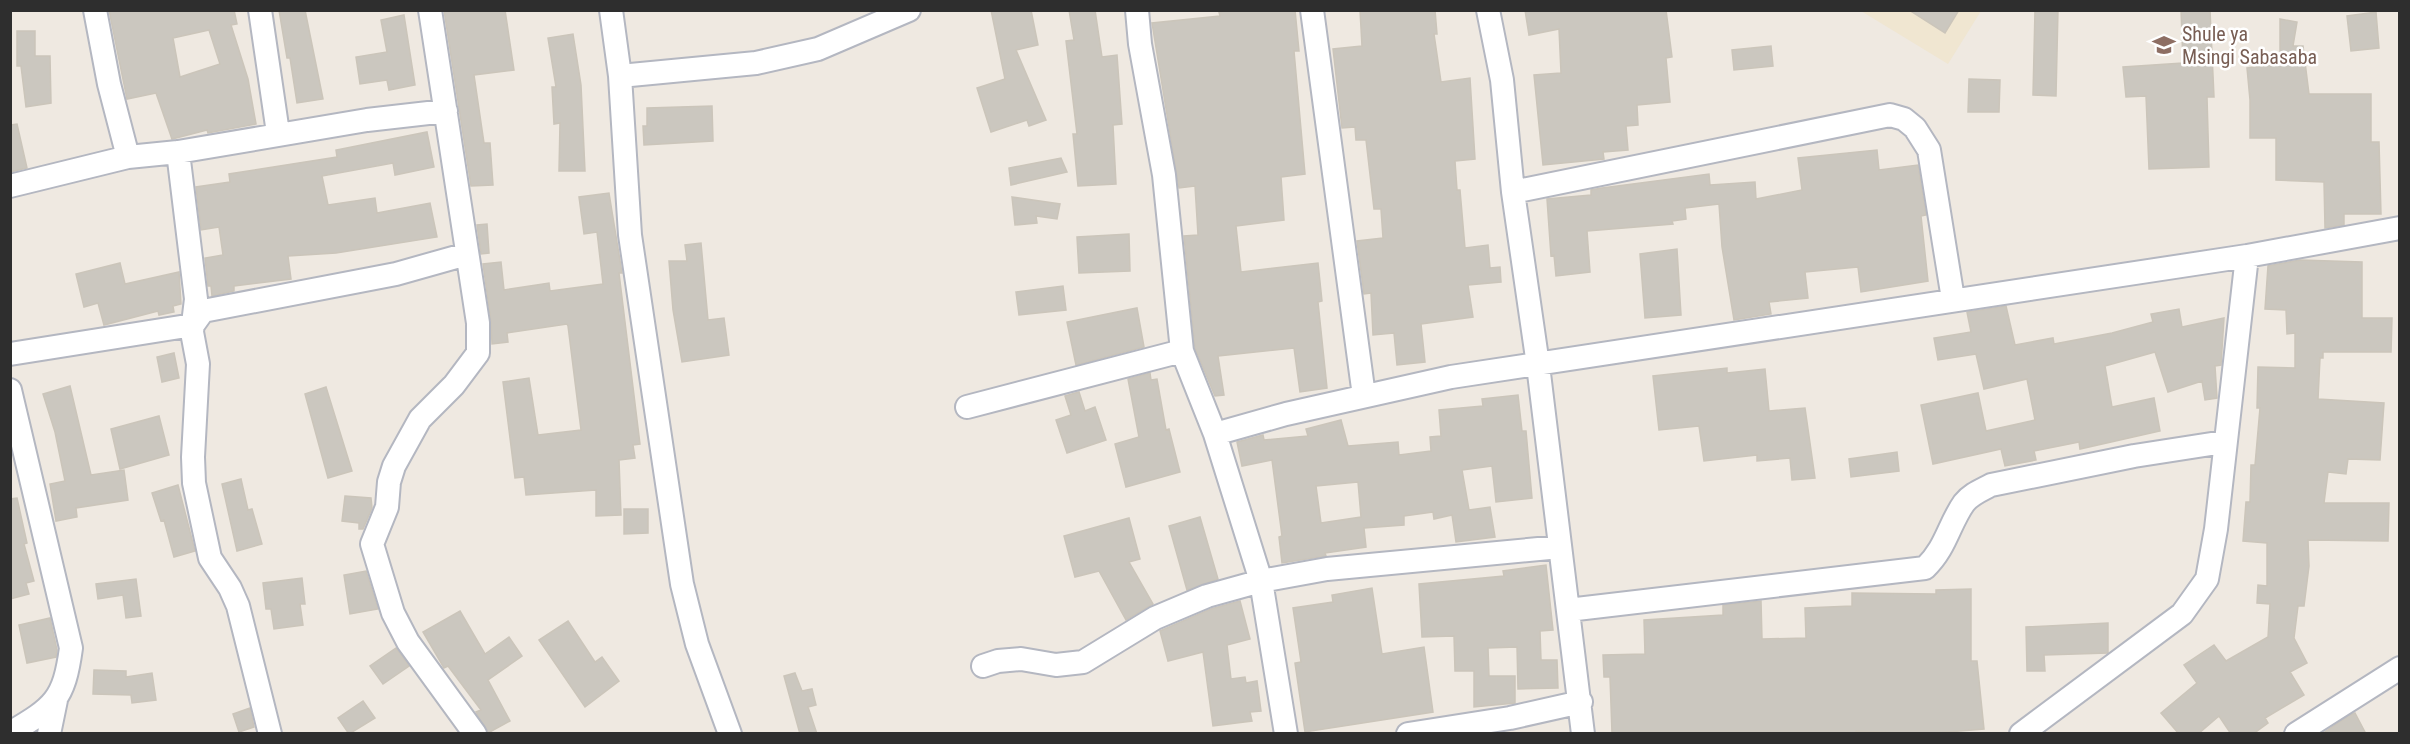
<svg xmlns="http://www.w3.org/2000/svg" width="2410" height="744" font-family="'Roboto Condensed',sans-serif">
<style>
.education{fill:#f0e6d1}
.building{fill:#cbc7bf;stroke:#cbc5ba;stroke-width:1.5;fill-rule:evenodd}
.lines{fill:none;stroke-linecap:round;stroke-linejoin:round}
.minor-casing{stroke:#b4b7c1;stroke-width:26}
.minor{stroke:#fff;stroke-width:22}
.labels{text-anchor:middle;stroke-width:5;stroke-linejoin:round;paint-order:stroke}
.education-label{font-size:20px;fill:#785e54;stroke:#fff;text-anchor:start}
</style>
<rect width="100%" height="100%" fill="#efe9e1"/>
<path class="education" d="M1861 11H1981L1948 64Z"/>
<path class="building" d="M109 10H234L237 24 231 25 248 79 256 124 208 133 207 130 172 139 156 93 127 99ZM209 30 220 64 180 77 173 38Z
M279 10H305L323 99 297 103 290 58H287Z
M444 10H505L514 70 474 75 484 143H490L493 185 471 186Z
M991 10H1031L1038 45 1016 50 1046 120 1029 126 1027 120 991 132 977 88 1005 79Z
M1069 10H1095L1102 57 1117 55 1122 124 1113 125 1116 184 1078 186 1073 134H1077L1066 41 1074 40Z
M1231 10H1295L1299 51H1294L1305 174 1281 177 1284 220 1236 226 1241 272 1318 263 1322 301 1318 302 1327 388 1300 392 1294 348 1218 356 1224 395 1215 396 1195 348 1184 236 1198 235 1195 186 1179 188 1152 23 1220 16 1219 12Z
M1360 10H1435L1437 34H1434L1441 82 1470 78 1475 159 1455 161 1457 190H1460L1465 248 1488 245 1490 268 1500 267 1501 282 1468 285 1473 317 1421 324 1425 362 1397 365 1394 333 1373 335 1371 293 1364 294 1357 241 1383 238 1381 209H1374L1366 140H1356L1355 127 1342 128 1333 49 1362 46Z
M1525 10H1666L1672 57 1666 58 1670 102 1637 105 1638 125 1626 126 1628 150 1603 152 1604 159 1543 165 1534 75 1561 73 1559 29 1529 35Z
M1909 10H1959L1945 33Z
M2035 10H2058L2056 96 2033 95Z
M2181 10H2210L2214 97H2207L2209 167 2149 169 2146 96 2126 97 2123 67 2183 63Z
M2376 12 2379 48 2351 51 2347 16Z
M404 15 415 85 389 90 387 80 360 84 356 57 387 52 381 20Z
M2280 19 2297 22 2293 46H2303L2309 94H2371V142H2379L2381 214H2344V225L2325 228 2324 182 2276 180V138H2250V100L2247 68 2280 64Z
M17 31H35V56H50L51 103 26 107 21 66H17Z
M573 34 581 85 585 171H559L560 123 554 124 552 87H556L548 38Z
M1771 46 1773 66 1734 70 1732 50Z
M1969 79 2000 80 1999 112H1968Z
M712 106 713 141 644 145 643 126H647V108Z
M17 124 27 168 10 172 11 125Z
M427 132 434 167 395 175 393 163 322 176 328 205 375 198 377 213 430 203 437 237 336 253 288 256 291 279 234 286V291L212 296 211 286H208L205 258 223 255 219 227 201 230 196 187 230 182 229 174 337 157 336 150Z
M1877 150 1879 170 1918 165 1926 215 1921 216 1928 281 1861 292 1858 267 1805 272 1808 298 1769 302 1771 314 1734 320 1722 247 1719 204 1685 208 1686 219 1672 221 1673 224 1587 231 1590 272 1556 276 1554 255 1551 256 1547 199 1591 195V190L1602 188 1709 174 1710 185 1755 182 1756 199 1802 190 1798 158Z
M1061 158 1067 172 1011 185 1009 168Z
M609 193 622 273H619L640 444 633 445 635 458 619 460 621 515 596 516V490L526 495 524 477 515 478 503 382 529 378 538 435 581 430 568 326 567 324 507 333 508 342 492 344 491 321 483 264 501 262 504 290 549 283 550 291 603 284 597 232 584 234 579 197Z
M1012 197 1060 204 1057 219 1036 216 1037 223 1015 225Z
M487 224 489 253 481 254 477 225Z
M1129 234 1130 271 1079 273 1077 237Z
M701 243 708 320 724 318 729 355 682 362 673 310 669 261H687L685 245Z
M1677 249 1681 315 1645 318 1640 254Z
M2300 260 2362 262V318H2392L2391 352H2323V358H2320L2318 399 2384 403 2380 460 2348 459 2346 474 2328 472 2324 503H2389L2388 541 2308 540 2309 566 2304 606H2298L2294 638 2307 663 2290 672 2304 695 2265 718 2268 723 2253 734H2231L2219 716 2198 734H2179L2161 713 2197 683 2184 665 2214 645 2226 661 2268 637 2270 604 2257 603 2258 585 2267 586V543L2243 541 2246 502H2250L2251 465H2255L2260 408H2257L2258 367 2295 368V333L2287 334 2286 310 2265 309 2268 266Z
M120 263 125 284 179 272 181 304 173 306 174 312 159 315 158 311 104 325 98 303 84 307 76 274Z
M1063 286 1066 310 1019 315 1016 292Z
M2006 306 2015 345 2053 338 2054 344 2112 333 2153 322 2151 314 2179 309 2182 327 2224 318 2221 365 2215 366 2217 398 2205 400 2202 381 2168 392 2155 352 2105 366 2112 407 2154 398 2160 431 2080 449 2079 442 2034 451 2036 460 2005 466 2001 449 1933 464 1921 405 1978 393 1986 431 2035 420 2027 379 1984 389 1976 354 1938 360 1934 338 1971 332 1967 312Z
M1137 308 1144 347 1076 365 1067 322Z
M174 353 179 378 162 382 157 357Z
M1727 368V373L1765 369 1769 411 1805 408 1815 478 1792 480 1790 458 1757 461V455L1704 461 1699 426 1659 430 1653 376Z
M1150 373 1151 380 1157 379 1166 430 1169 429 1180 472 1126 487 1115 444 1139 437 1128 379Z
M70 386 91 475 124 470 128 500 76 508 77 517 56 521 50 484 65 481 55 432 43 394Z
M326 387 352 471 328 478 305 394Z
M1079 392 1085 411 1095 407 1106 440 1067 453 1056 420 1071 415 1065 396Z
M1518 395 1522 431H1526L1532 498 1496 502 1492 466 1462 470 1469 510 1490 507 1495 537 1456 542 1452 515 1434 519 1433 512 1404 516V525L1364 528 1366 547 1325 553 1326 556 1282 563 1279 537 1282 536 1272 460 1242 466 1237 442 1263 435 1264 440 1308 436 1306 429 1341 420 1348 446 1398 442 1399 455 1431 451 1430 437 1441 436 1439 410 1483 406 1482 399ZM1358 482 1361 517 1321 523 1316 486Z
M159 416 169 455 120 469 111 429Z
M1897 452 1899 471 1851 477 1849 459Z
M241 479 248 510 252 509 262 544 237 551 222 484Z
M178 485 195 551 174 557 164 520 161 521 152 493Z
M345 496 371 498 372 508 363 529H359V523L342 521Z
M17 498 27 543 24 544 34 581 26 583 29 594 10 599V499Z
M624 509H648V533L624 534Z
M1200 517 1218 579 1187 590 1169 526Z
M1129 518 1140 559 1129 562 1153 604 1126 620 1099 571 1075 577 1064 536Z
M1546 565 1553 630 1540 631 1541 660H1557L1558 688 1518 689 1517 647 1488 648 1489 676H1515V703L1474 707V671H1455L1454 636 1422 637 1419 584 1504 576 1503 571Z
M366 571 378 609 350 614 344 575Z
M302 578 305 604H300L303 625 274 629 271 609H266L263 583Z
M136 579 141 616 126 618 123 595 98 599 96 584Z
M1372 588 1382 654 1424 647 1433 712 1305 732 1295 663 1301 662 1293 608 1333 602 1332 595Z
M1971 589V661H1977L1984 729 1923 734 1856 731V734L1612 733 1610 677H1604L1603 655 1645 654 1644 620 1723 615V605L1761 601 1762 639 1806 638 1805 608 1852 606V593L1936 594V590Z
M1240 601 1250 639 1227 645 1231 679 1245 677 1246 683 1257 681 1261 711 1250 712 1252 721 1213 726 1203 652 1168 661 1160 631 1211 609Z
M460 611 485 654 509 637 522 656 488 680 510 721 488 733 476 712 481 710 448 666 444 668 423 632Z
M50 618 57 650 56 657 27 663 19 625Z
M568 621 595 662 602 657 619 681 585 707 539 640Z
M2108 623V653L2044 655 2045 671H2027L2026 627Z
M396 648 409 666 383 684 370 666Z
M94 670 126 671V677L152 673 156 700 132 703 131 695 93 694Z
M795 673 802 691 812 689 816 705 808 707 817 734H800L784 676Z
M363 701 375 718 349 734 338 718Z
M250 708 254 727 239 732 233 714Z
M2355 713 2366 734H2322L2350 715Z"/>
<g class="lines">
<g class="minor-casing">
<path id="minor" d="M95 10 109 84 128 157
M260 10 278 133
M430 10 478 323V353L454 385 420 419 394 466 389 482 387 507 372 544 393 613 408 642 475 734
M611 10 620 76 630 235 682 584 697 644 730 734
M1137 10 1140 44 1164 175 1182 351 1215 434 1261 581 1286 734
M1312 10 1364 396
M1488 10 1502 80 1513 192 1538 365 1583 734
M620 76 756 63 818 49 909 10
M178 152 196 299 192 332 198 364 193 457 194 483 210 558 230 588 238 606 270 734
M10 186 128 157 178 152 367 120 446 111
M1513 192 1890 115 1904 119 1915 128 1929 150 1953 299
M10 354 193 325 203 311 396 274 467 254
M10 390 71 648C64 700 54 707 10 733
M967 407 1182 351
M1215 434 1286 414 1451 377 2247 256 2400 228
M1568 610 1925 568C1946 548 1949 524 1964 503 1971 494 1982 490 1991 485L2134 456 2224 442
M983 666 998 661 1021 659 1056 665 1083 662 1155 618 1207 596 1261 581 1327 569 1560 547
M49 734 56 700
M1408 734 1510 718 1581 702
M2021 734 2182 614 2207 579 2216 529 2247 256
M2296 734 2400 668"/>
</g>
<use href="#minor" class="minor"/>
</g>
<defs>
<g id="school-bare" transform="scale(1.8)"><path d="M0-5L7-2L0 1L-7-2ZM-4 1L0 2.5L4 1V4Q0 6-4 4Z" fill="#8d6e63" stroke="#fff" stroke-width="2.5" paint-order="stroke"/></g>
</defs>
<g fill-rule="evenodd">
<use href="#school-bare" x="2164" y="45"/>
</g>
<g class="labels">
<g class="education-label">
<text x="2182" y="41">Shule ya<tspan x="2182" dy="23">Msingi Sabasaba</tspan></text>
</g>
</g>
<rect width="2410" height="744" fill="none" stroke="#2e2e2e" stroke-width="24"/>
</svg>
